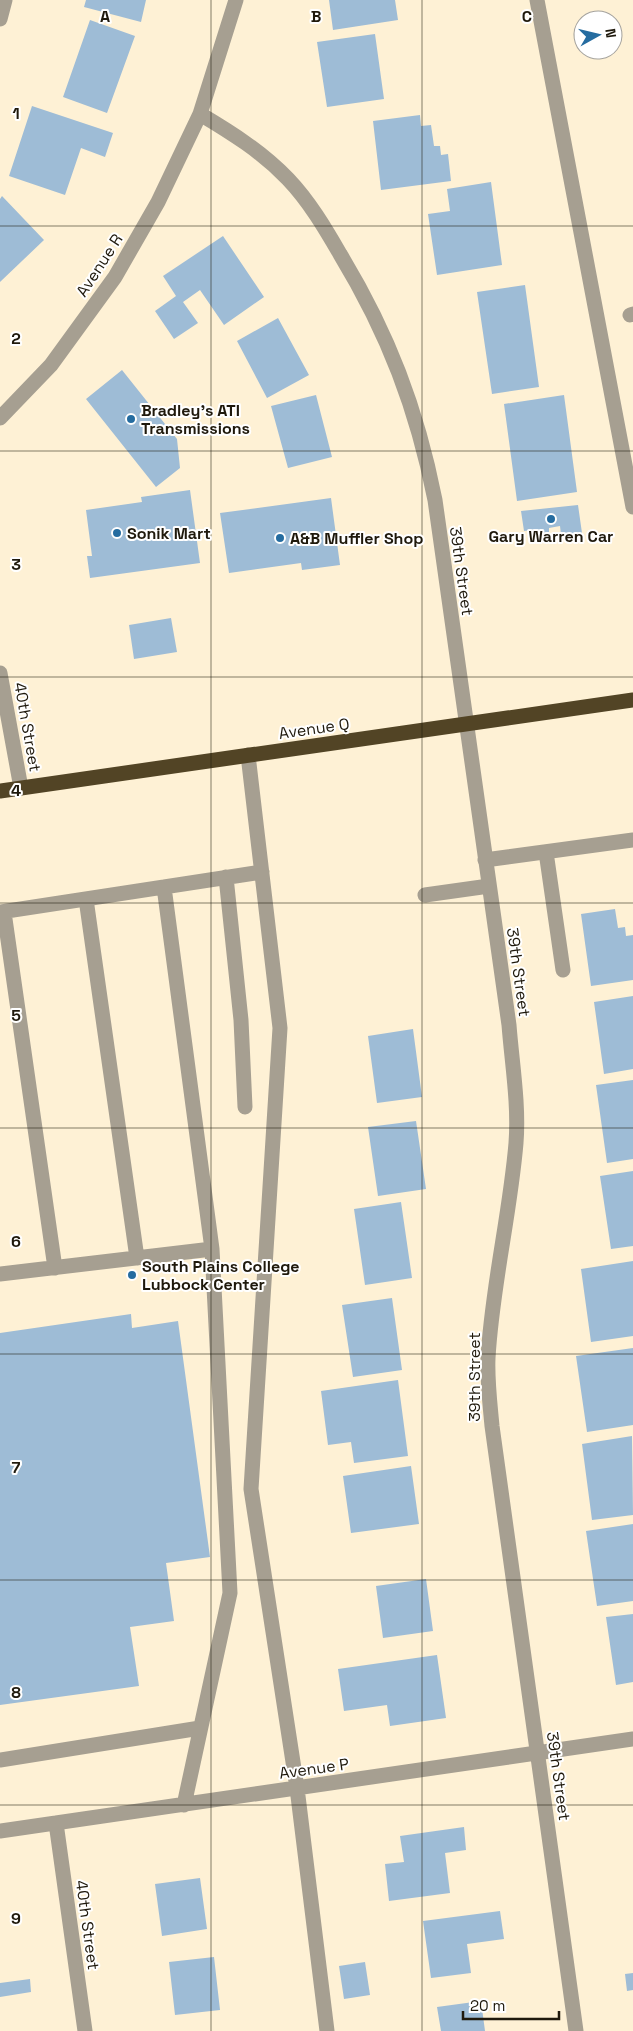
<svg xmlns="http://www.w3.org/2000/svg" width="633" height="2031" font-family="'Space Grotesk',sans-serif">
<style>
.building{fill:#9ebcd6}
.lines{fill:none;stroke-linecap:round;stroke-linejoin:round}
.minor{stroke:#a69f91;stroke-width:15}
.highway{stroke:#524425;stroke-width:15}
.grid{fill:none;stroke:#1f190c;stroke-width:1;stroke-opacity:0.55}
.poi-dot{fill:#256ca0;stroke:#fff;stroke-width:2}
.labels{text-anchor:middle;stroke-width:4;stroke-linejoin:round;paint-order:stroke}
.street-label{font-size:16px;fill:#1f190c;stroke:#fff}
.poi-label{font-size:16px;font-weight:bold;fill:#1f190c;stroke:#fff;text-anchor:start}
.grid-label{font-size:16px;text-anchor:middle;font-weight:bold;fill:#1f190c;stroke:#fff;stroke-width:4;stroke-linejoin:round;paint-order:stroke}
</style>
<rect width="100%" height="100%" fill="#fef1d5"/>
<path class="building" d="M86 0H146L141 22 84 7Z
M329 0H395L398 20 333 30Z
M90 20 135 36 107 113 63 97Z
M375 34 384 99 327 107 317 42Z
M32 106 113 133 105 157 81 148 65 195 9 176Z
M420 115 421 126 431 125 434 146H440L441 155 448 154 451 181 381 190 373 121Z
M491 182 502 265 437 275 428 214 450 211 447 189Z
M2 196 44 240 0 282V199Z
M223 236 264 297 224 325 200 290 183 302 198 323 174 339 155 311 176 296 163 276Z
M525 285 539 387 492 394 477 292Z
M278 318 309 375 267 398 237 341Z
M122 370 177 439 180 468 156 487 86 399Z
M316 395 332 457 288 468 271 406Z
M564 395 577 492 517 501 504 404Z
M190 490 200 563 90 578 87 556H92L86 510 142 502 141 497Z
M331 498 340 565 302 570 301 563 229 573 220 513Z
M578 505 582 533 561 535 560 526 549 528V532L532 534V530L524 531 521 511Z
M171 618 177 652 134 659 129 625Z
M615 909 618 928 625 927 626 936 633 935V980L591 986 581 914Z
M633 996V1069L604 1074 594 1002Z
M413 1029 422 1097 377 1103 368 1036Z
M633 1080V1159L607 1163 596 1085Z
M416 1121 426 1189 378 1196 368 1127Z
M633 1171V1246L611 1249 600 1176Z
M401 1202 412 1278 365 1285 354 1209Z
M633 1261V1336L591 1342 581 1269Z
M392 1298 402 1370 353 1377 342 1305Z
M131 1314 132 1328 178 1321 210 1557 166 1563 174 1621 130 1627 139 1686 0 1705V1333Z
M633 1348V1425L587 1432 576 1356Z
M398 1380 408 1456 354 1463 351 1442 328 1445 321 1391Z
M632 1436 633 1515 592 1520 582 1444Z
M411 1466 419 1524 351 1533 343 1476Z
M633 1524V1601L597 1606 586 1531Z
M426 1579 433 1631 383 1638 376 1586Z
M633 1614V1682L616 1685 606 1617Z
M437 1655 446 1718 390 1726 387 1705 344 1711 338 1669Z
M464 1827 466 1850 445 1853 450 1893 389 1901 385 1864 404 1862 400 1836Z
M200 1878 207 1929 162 1936 155 1884Z
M500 1911 504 1939 467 1944 471 1973 431 1978 423 1921Z
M214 1957 220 2010 175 2015 169 1962Z
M365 1962 370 1995 344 1999 339 1966Z
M633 1973V1990L627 1991 625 1974Z
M30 1979 31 1992 0 1997V1983Z
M481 2001 485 2031H441L437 2007Z"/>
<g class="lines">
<path class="minor" d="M236 0 200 114C232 133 262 152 288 179 309 201 325 228 340 254 388 333 417 409 435 500L509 1025C512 1064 519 1104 516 1143 510 1215 492 1286 488 1358 487 1380 490 1404 492 1426L576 2031
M537 0 633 507
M0 19 5 0
M630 315 633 314
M0 418 51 365 115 277 158 202 200 114
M0 673 21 788
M248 755 280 1028 251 1489 297 1788 327 2031
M546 852 563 970
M485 860 633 840
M226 877 241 1020 245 1107
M425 895 489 886
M86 899 137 1258
M0 912 262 872
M4 912 55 1268
M0 1274 212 1249 164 887
M0 1760 200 1728
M184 1805 230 1593 212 1249
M56 1823 85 2031
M0 1831 633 1739"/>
<path class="highway" d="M0 791 633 700"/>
</g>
<path class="grid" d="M211 0V2031M422 0V2031M0 226H633M0 451H633M0 677H633M0 903H633M0 1128H633M0 1354H633M0 1580H633M0 1805H633"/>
<g class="poi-dot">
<circle cx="131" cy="419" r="5"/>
<circle cx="551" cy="519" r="5"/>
<circle cx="117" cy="533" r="5"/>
<circle cx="280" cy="538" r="5"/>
<circle cx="132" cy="1275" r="5"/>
</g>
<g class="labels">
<g class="street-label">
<text transform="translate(99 265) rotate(-57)" y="6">Avenue R</text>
<text transform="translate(462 571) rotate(82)" y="6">39th Street</text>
<text transform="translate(28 727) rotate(80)" y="6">40th Street</text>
<text transform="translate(314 728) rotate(-8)" y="6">Avenue Q</text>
<text transform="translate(519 972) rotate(82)" y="6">39th Street</text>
<text transform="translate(474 1377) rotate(-90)" y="6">39th Street</text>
<text transform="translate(314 1768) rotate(-8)" y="6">Avenue P</text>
<text transform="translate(559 1776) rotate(82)" y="6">39th Street</text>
<text transform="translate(88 1925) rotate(82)" y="6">40th Street</text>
</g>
<g class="poi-label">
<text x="141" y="416">Bradley's ATI<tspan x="141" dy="18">Transmissions</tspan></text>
<text x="127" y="539">Sonik Mart</text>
<text x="551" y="542" text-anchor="middle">Gary Warren Car</text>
<text x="290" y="544">A&amp;B Muffler Shop</text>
<text x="142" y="1272">South Plains College<tspan x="142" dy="18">Lubbock Center</tspan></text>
</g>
</g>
<g class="grid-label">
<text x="105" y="22">A</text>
<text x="316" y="22">B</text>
<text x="527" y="22">C</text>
<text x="16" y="119">1</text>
<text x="16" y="344">2</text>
<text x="16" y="570">3</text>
<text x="16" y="796">4</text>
<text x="16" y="1021">5</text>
<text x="16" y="1247">6</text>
<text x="16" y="1473">7</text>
<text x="16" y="1698">8</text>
<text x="16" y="1924">9</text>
</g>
<g transform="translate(598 35) rotate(82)"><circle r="24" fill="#ffffff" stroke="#a5a39e"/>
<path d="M0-4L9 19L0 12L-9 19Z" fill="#256ca0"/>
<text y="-8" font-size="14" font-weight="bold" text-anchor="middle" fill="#1f190c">N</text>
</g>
<path d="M463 2011v8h96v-8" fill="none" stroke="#1f190c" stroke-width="2.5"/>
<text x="470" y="2011" font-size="15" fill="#1f190c" stroke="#ffffff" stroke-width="4" paint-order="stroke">20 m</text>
</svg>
